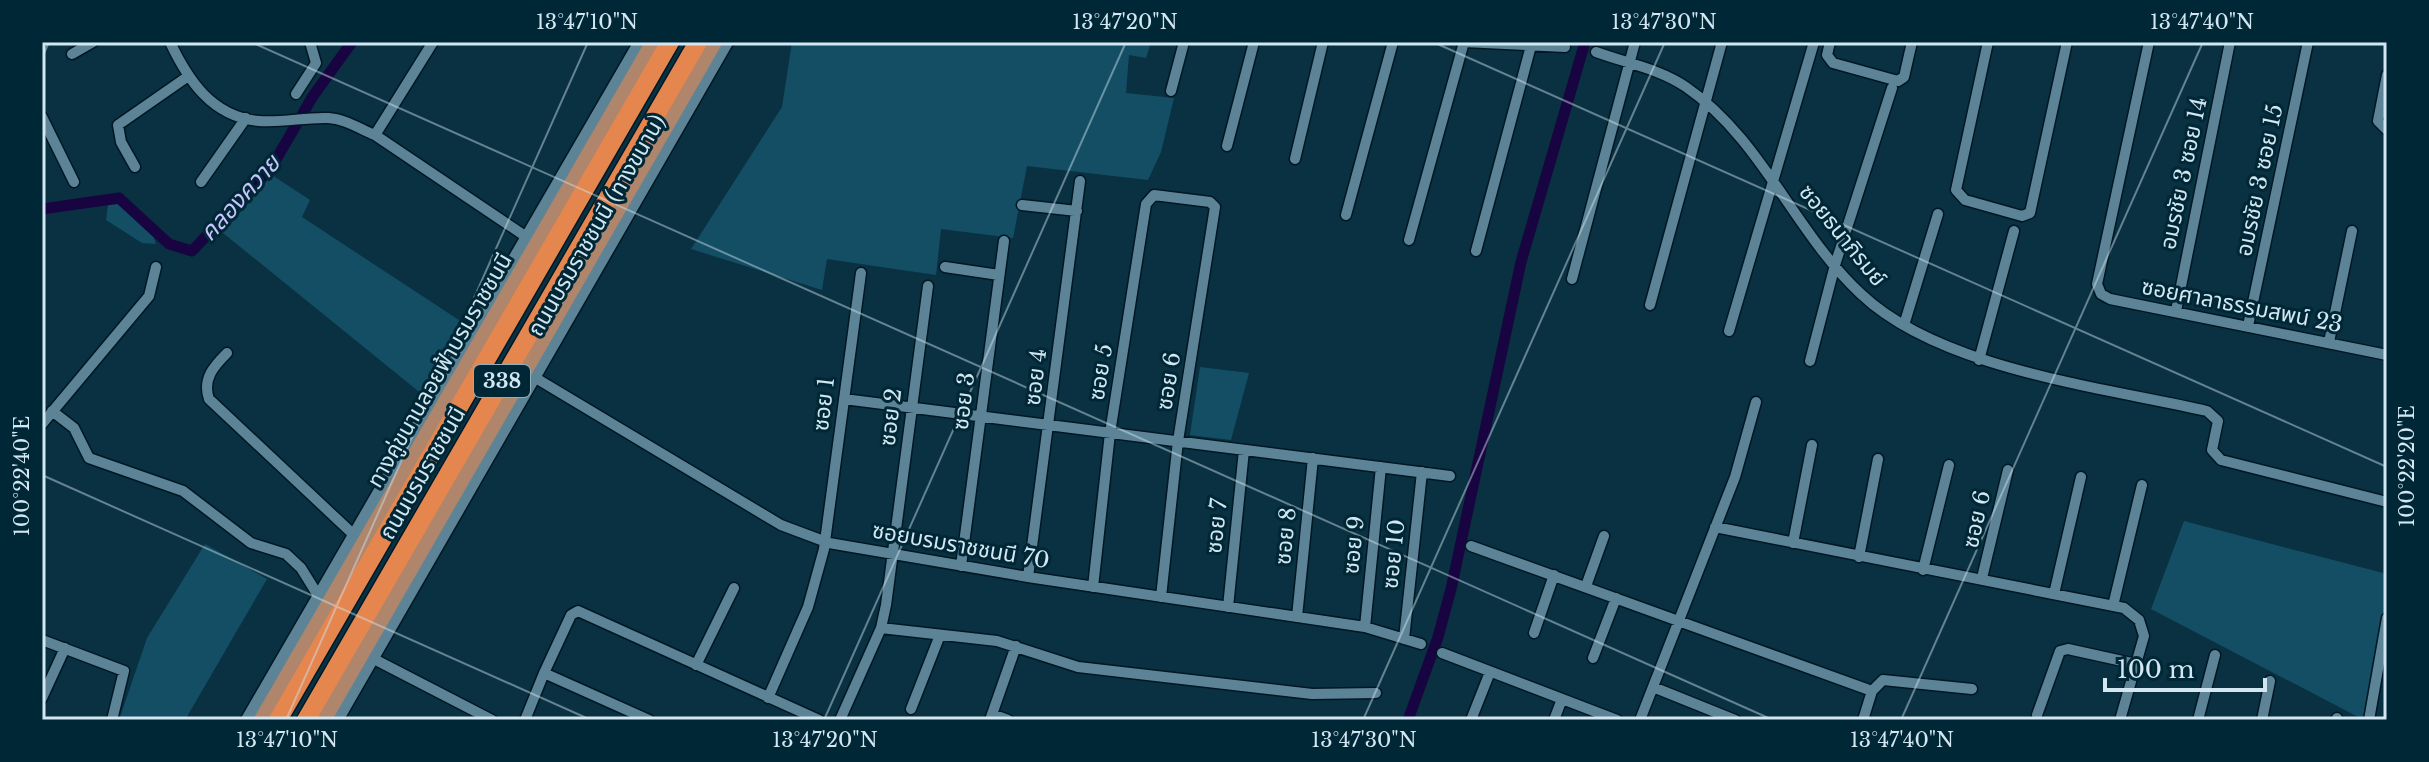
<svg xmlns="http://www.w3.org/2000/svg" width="2429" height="762" font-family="'Libre Baskerville','Noto Sans Thai',serif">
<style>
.green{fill:#134e65}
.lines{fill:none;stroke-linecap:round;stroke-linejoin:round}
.canal{stroke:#180440;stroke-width:11}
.street-casing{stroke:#001824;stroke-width:13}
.secondary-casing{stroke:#001824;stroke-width:17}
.primary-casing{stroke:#001824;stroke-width:19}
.highway-casing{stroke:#001824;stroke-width:21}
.street{stroke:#5d8496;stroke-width:10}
.secondary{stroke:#5d8496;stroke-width:14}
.primary{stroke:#af856b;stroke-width:16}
.highway{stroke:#e5864f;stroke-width:18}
.ticks{fill:none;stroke:#d2e7f1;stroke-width:2;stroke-opacity:0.45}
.labels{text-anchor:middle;stroke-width:6;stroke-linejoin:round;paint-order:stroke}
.shield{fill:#002736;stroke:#93adb9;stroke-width:2}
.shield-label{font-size:20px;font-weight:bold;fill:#d2e7f1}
.street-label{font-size:22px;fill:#d2e7f1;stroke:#002736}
.water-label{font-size:24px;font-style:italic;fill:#c9c3fd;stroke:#002736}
.neatline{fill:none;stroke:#d2e7f1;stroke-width:3}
.ticks-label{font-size:20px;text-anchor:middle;fill:#d2e7f1}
</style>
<rect width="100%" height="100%" fill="#0a3141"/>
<path class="green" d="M792 42H1151L1146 58 1129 55 1126 93 1174 98 1161 152 1148 180 1027 166 1013 238 941 229 936 275 827 259 822 290 691 249 782 107Z
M272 175 310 200 302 217 465 324 423 395 223 233Z
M118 204 152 232 156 244 142 243 106 220 108 205Z
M1200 367 1249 373 1231 440 1190 435Z
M2184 521 2387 574V610L2364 720 2151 609Z
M205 544 267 579 185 720H119L147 638Z"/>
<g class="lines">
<path class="canal" d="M42 209 119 198 169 244 192 251 271 168 313 96 352 42
M1408 720 1438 637 1451 589 1521 262 1585 42"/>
<g class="street-casing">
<path id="street" d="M170 42C188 80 212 117 259 121 282 123 305 117 328 118 345 119 360 129 375 135L528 238
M1464 42 1565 47
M1830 42 1827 55 1833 63 1898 81 1904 77 1912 42
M1988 42 1956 190 1965 200 2022 216 2030 213 2067 42
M2149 42 2097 284 2101 294 2110 299 2387 355
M1596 52C1626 63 1660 69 1686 87 1762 139 1795 233 1861 294 1940 369 2102 387 2207 411L2218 421 2212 450 2221 460 2387 502
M72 54 93 42
M2387 75 2378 121 2387 130
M1171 91 1184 42
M296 94 316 63 310 42
M42 117 74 182
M375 135 433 42
M1227 146 1254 42
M1295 159 1323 42
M135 167 121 142 118 125 187 77
M201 182 246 118
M1022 205 1077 211
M1346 215 1393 42
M1409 240 1464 42
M1476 251 1532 42
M945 267 999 275
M1572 279 1635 42
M1650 305 1722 42
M2176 311 2230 42
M1904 325 1938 214
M2248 326 2308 42
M1729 331 1814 42
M2329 342 2352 231
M227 353C214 366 202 379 209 399L354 535
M1979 360 2014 231
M1810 361 1835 265 1892 88
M534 377 781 525 829 543 1028 577 1365 627 1421 644
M844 399 1450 476
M52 411 74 428 89 458 183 491 251 543 286 554 301 568 319 597
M42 424 149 296 156 267
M1715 527 2124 608 2139 620 2144 636 2120 720
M1793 543 1812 445
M1471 546 1872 691 1863 720
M1859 557 1878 459
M961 566 1004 241
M1923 570 1949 465
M1028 577 1080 181
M1982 578 2008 470
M1586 586 1604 536
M1093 587 1110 433 1146 204 1154 195 1210 202 1215 207 1178 441 1161 597
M2054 594 2081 477
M2113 606 2142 485
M1228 607 1244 450
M1297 617 1313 458
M1365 627 1381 467
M881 628 997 641 1078 667 1312 694 1376 693
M1534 633 1554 575
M1404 639 1422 472
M42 640 124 671 112 720
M1442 653 1617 720
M372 658 492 720
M1593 658 1616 598
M696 665 734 588
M544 673 571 615 578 611 819 720
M1653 687 1735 720
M1872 691 1883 680 1972 689
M42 698 65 648
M768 698 808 607 824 549 861 273
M911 709 940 635
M992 714 1008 720
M2037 715 2060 651 2068 649 2136 664
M525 720 544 673 649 720
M840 720 881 628 886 605 928 286
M990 720 1016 646
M1471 720 1490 672
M1554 720 1562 699
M1640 720 1735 477 1756 402
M2198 720 2215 655
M2262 720 2270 681
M2336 720 2337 718
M2369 720 2387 618"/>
</g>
<g class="secondary-casing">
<path id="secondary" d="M248 720 641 42
M336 720 726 42"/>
</g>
<g class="primary-casing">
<path id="primary" d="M262 720 654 42
M323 720 714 42"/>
</g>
<g class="highway-casing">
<path id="highway" d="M278 720 670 42
M306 720 698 42"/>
</g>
<use href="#street" class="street"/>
<use href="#secondary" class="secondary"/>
<use href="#primary" class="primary"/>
<use href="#highway" class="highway"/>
</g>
<path class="ticks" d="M251 42 1773 720M1433 42 2387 467M42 58 49 42M42 475 591 720M286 720 588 42M824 720 1126 42M1363 720 1665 42M1901 720 2203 42"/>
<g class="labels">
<rect class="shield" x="474" y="365" width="56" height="32" rx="6"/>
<g class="shield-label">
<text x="502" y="388">338</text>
</g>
<g class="street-label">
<text transform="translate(2183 173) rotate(-78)" y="8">อมรชัย 3 ซอย 14</text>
<text transform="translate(2259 180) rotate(-78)" y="8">อมรชัย 3 ซอย 15</text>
<text transform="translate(596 225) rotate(-60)" y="8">ถนนบรมราชชนนี (ทางขนาน)</text>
<text transform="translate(1843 235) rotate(51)" y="8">ซอยธนาภิรมย์</text>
<text transform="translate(2242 305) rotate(11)" y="8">ซอยศาลาธรรมสพน์ 23</text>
<text transform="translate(439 370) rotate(-60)" y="8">ทางคู่ขนานลอยฟ้าบรมราชชนนี</text>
<text transform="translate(1100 372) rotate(-81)" y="8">ซอย 5</text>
<text transform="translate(1035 377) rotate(-83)" y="8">ซอย 4</text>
<text transform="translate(1168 381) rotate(-81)" y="8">ซอย 6</text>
<text transform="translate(963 401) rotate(-83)" y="8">ซอย 3</text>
<text transform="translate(823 404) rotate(-83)" y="8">ซอย 1</text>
<text transform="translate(890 417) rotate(-83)" y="8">ซอย 2</text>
<text transform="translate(422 473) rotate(-60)" y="8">ถนนบรมราชชนนี</text>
<text transform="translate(1976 519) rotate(-77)" y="8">ซอย 6</text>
<text transform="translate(1216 526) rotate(-84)" y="8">ซอย 7</text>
<text transform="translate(1285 536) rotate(-84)" y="8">ซอย 8</text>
<text transform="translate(961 545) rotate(10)" y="8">ซอยบรมราชชนนี 70</text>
<text transform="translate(1353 545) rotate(-84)" y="8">ซอย 9</text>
<text transform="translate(1393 554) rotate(-84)" y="8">ซอย 10</text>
</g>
<g class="water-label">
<text transform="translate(240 198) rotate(-48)" y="8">คลองควาย</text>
</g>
</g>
<rect width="2429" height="762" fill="none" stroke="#002736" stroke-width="88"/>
<path d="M2105 678v12h160v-12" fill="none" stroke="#d2e7f1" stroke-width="4"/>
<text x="2117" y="678" font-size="24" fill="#d2e7f1" stroke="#002736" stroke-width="6" paint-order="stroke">100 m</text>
<rect x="44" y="44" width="2341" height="674" class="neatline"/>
<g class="ticks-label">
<text x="587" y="29">13°47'10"N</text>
<text x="1125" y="29">13°47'20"N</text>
<text x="1664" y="29">13°47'30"N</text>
<text x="2202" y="29">13°47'40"N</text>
<text transform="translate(2407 466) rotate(-90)" y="7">100°22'20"E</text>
<text transform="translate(22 476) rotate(-90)" y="7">100°22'40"E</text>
<text x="287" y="747">13°47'10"N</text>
<text x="825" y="747">13°47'20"N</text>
<text x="1364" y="747">13°47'30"N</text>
<text x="1902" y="747">13°47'40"N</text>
</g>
</svg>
